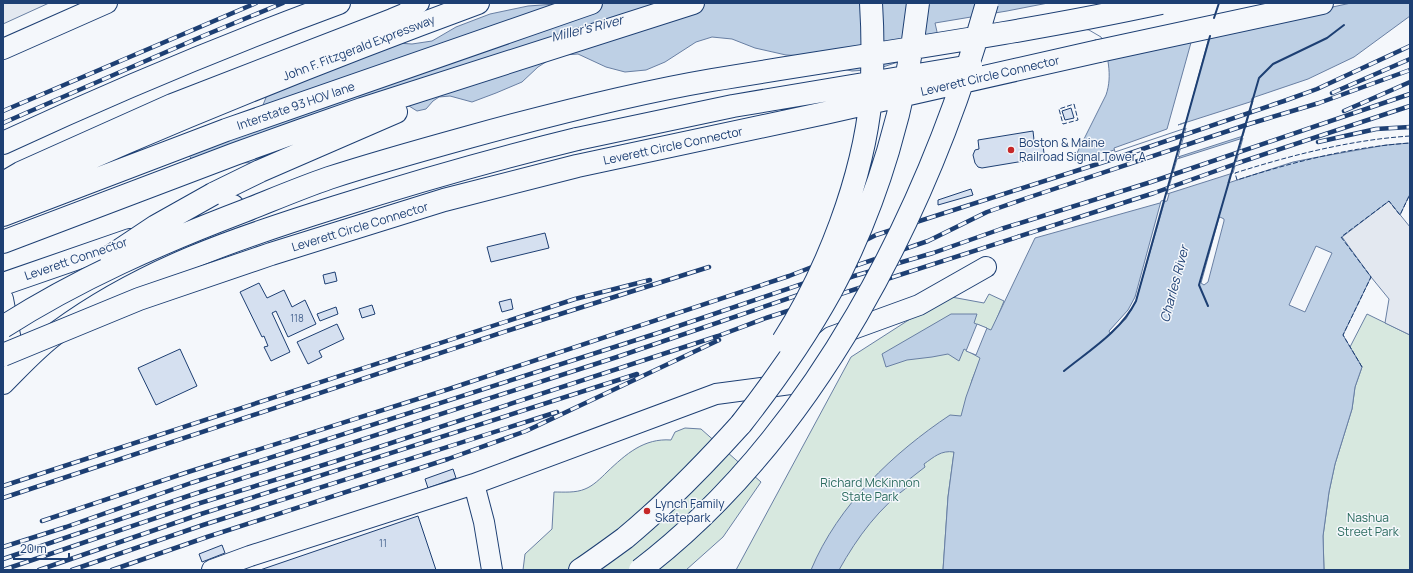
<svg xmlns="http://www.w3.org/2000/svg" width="1413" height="573" font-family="Manrope,sans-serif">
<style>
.green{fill:#d7e8df;stroke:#687fa3}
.parking{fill:#e3e8f0;stroke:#687fa3}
.water{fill:#bed0e5;stroke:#687fa3}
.pier{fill:#f4f7fb;stroke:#687fa3}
.building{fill:#d5e0f0;stroke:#1d3f73}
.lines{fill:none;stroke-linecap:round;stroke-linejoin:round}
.minor-casing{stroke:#1d3f73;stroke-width:22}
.highway-casing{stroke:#1d3f73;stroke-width:24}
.minor{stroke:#f4f7fb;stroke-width:20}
.highway{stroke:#f4f7fb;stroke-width:22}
.rail-casing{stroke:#1d3f73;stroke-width:4.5}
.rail{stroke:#f4f7fb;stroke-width:3;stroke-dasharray:9;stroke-linecap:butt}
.highway-bridge-casing{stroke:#1d3f73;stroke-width:24;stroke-linecap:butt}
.highway-bridge{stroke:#f4f7fb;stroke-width:22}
.fence{stroke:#1d3f73;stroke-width:1;stroke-dasharray:5 2;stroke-linecap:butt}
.wall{stroke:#1d3f73;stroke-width:2}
.poi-dot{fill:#c62828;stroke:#f4f7fb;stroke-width:1.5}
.labels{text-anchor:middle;stroke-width:3;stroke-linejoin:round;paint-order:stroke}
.number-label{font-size:10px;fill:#4b6792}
.street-label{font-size:12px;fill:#1d3f73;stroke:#f4f7fb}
.poi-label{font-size:12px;fill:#1d3f73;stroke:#f4f7fb;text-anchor:start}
.park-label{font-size:12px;fill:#2c6c60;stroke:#f4f7fb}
.water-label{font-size:13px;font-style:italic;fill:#1d3f73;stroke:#f4f7fb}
</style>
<rect width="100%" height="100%" fill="#f4f7fb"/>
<path class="green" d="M989 294 1004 301 972 380 954 452 948 497 943 570H736L851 357 946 296 984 303Z
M1367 314 1410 335V570H1324L1323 536 1329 492 1335 464 1352 409 1355 387 1362 367 1350 347Z
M685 428 701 429 761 482 723 537 686 570H523L525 554 552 529 554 492C564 492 576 493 585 489 593 486 601 478 607 472 626 454 644 438 671 440L675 432Z"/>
<path class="parking" d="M3 3H49L3 24Z
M1389 201 1410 227V335L1385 323 1389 299 1371 277 1341 237Z"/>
<path class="water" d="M570 3H1410V16L1354 57 1308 79 1252 98 1228 183 1293 162 1313 158 1386 145 1410 143V194L1400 215 1389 201 1342 237 1371 277 1343 335 1362 367 1355 387 1352 409 1335 464 1329 492 1323 536 1324 570H943L948 497 954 452C941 450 934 457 924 464L925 467 907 481 910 485C879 508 858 536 839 570H811C838 505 893 453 950 415L961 416 966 397 980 358 964 349 959 361 948 354 932 357 907 360 886 367 882 354 951 314H977L974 323 991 330 1035 238 1167 201 1189 125 1111 151 1074 159 1106 95C1113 75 1107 55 1102 35L1090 28 910 58 877 69 866 70 852 71 838 68 810 56 786 55 755 48 732 39 712 37 696 42 665 62 646 70 625 72 606 67 578 54 564 55 549 60 538 67 522 82 496 93 472 102 450 96 439 97 433 101 426 109 417 111 409 106 399 105 291 147 262 163 195 162 189 156 255 114 263 105 267 95 397 43 412 44 432 41 456 27 490 14 528 6Z"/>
<path class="pier" d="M1048 3H1351L1106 56 1104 42 1101 37 1089 30 1074 27 940 45 935 23 1007 11Z
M1210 34 1186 122 1178 125 1253 101 1243 136 1178 157 1186 128 1115 152 1114 148 1167 129 1192 39Z
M1243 138 1233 173 1167 194 1177 159Z
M1165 200 1136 301 1126 319 1110 333 1109 331 1128 310 1135 297 1161 201Z
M1220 217 1224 219V221L1208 282 1204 285 1201 283 1219 218Z
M1316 246 1332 253 1305 312 1289 305Z
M977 324 987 328 976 355 966 351Z"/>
<path class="building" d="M1071 108 1074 118 1065 120 1062 111Z
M1033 131 1034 140 1039 141 1043 144 1044 154 1042 158 982 168 978 167 975 163 973 155 975 150 979 149 978 140Z
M971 189 973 195 938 205V200Z
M545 233 549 248 491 262 487 247Z
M335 272 337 281 325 284 323 275Z
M259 283 267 298 284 290 292 307 305 300 316 324 288 337 276 311 272 313 290 352 271 361 264 347 268 346 264 336 262 337 240 292Z
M511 299 513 309 502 312 499 302Z
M372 305 375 314 362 318 359 309Z
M336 307 338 314 320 321 317 314Z
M337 324 344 339 319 351 322 357 308 364 297 342Z
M180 349 197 386 156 405 138 368Z
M453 469 456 478 428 488 425 479Z
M418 516 436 570H260Z
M222 545 225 553 202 562 199 554Z"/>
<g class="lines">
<g class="minor-casing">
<path id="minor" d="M3 49 107 3
M3 182 20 172 172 104 392 19 404 14 419 3
M3 299 15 361
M212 570 250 556 474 484
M492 570 484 522 474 484 716 394 798 383 813 352 831 337 919 305 986 267"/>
</g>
<g class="highway-casing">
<path id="highway" d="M1099 51 1322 3
M3 143C113 92 225 45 339 3
M213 194 260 171 396 112
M3 197C159 126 318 62 478 3
M3 215 226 130 591 3
M163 228 233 206
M3 242 235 154 299 131 362 109 693 3
M3 284 130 240
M3 383C21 365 38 346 59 331 144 269 237 238 336 207 415 182 495 159 577 139
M580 570C595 560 610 549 625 538 667 503 705 464 741 424"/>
</g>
<use href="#minor" class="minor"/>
<use href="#highway" class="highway"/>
<g class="rail-casing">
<path id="rail" d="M1332 93 1410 59
M3 111 256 3
M1344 111 1410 82
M3 123 203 36 283 3
M1318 142 1376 129 1410 127
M3 486 575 299 650 280
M3 498 516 328 709 267
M42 521 188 472 449 389 789 276 812 267 876 235 1110 160 1284 101 1317 89 1410 46
M3 547 66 527 191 483 658 333 928 241 987 212 1027 198 1249 124 1319 103 1410 70
M3 559 194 494 617 357 854 276 933 253 1001 229 1151 182 1410 94
M3 570 197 504 333 462 718 336 766 318 1154 193 1238 163 1410 106
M39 570 201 514 637 374
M72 570 203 525 557 412
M112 570 207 537 448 459 526 431 719 340"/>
</g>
<use href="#rail" class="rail"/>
<g class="highway-bridge-casing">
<path id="highway-bridge" d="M577 139 733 106 971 66
M111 256 156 226 213 194
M3 327C78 279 160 243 244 211 272 200 300 188 329 178 375 163 422 150 469 137 549 115 630 94 712 80 862 55 1013 35 1161 3
M783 341C827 272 863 179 871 97 873 66 873 34 871 3
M3 355 139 299 271 254 444 200 577 166 825 113 1099 51
M741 424C774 382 805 338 831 291 878 203 907 102 918 3
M640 570C815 436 928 212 987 3"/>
</g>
<use href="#highway-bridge" class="highway-bridge"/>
<path class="fence" d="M1074 104 1078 120 1063 124 1059 109Z
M1410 136C1350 140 1292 155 1235 173L1237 180C1293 162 1351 147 1410 143
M1362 367 1343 335 1371 277 1341 237 1389 201 1400 215 1410 194"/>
<path class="wall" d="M1214 18 1219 3
M1208 306 1199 285 1259 78 1273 64 1327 38 1344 25
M1064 371C1090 350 1121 331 1136 301L1210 36"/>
</g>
<g class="poi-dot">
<circle cx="1011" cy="150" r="4"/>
<circle cx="647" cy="511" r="4"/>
</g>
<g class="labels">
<g class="number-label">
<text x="297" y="322">118</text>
<text x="383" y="547">11</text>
</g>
<g class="street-label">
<text transform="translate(359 48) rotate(-21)" y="4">John F. Fitzgerald Expressway</text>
<text transform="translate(990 76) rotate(-13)" y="4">Leverett Circle Connector</text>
<text transform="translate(296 106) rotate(-19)" y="4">Interstate 93 HOV lane</text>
<text transform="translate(673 146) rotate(-12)" y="4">Leverett Circle Connector</text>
<text transform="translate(360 227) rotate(-17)" y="4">Leverett Circle Connector</text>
<text transform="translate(76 259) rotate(-19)" y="4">Leverett Connector</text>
</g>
<g class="poi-label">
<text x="1019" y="147">Boston &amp; Maine<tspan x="1019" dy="14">Railroad Signal Tower A</tspan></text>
<text x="655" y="508">Lynch Family<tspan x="655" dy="14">Skatepark</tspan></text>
</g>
<g class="park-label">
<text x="870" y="487">Richard McKinnon<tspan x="870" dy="14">State Park</tspan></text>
<text x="1368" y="522">Nashua<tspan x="1368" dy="14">Street Park</tspan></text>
</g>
<g class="water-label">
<text transform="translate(587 28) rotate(-14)" y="5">Miller's River</text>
<text transform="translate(1174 284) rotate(-75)" y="5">Charles River</text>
</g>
</g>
<rect width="1413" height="573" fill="none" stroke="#1d3f73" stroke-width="8"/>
<path d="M14 553v6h55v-6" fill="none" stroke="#1d3f73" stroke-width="2"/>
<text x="20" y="553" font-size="12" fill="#1d3f73" stroke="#f4f7fb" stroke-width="3" paint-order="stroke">20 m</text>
</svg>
